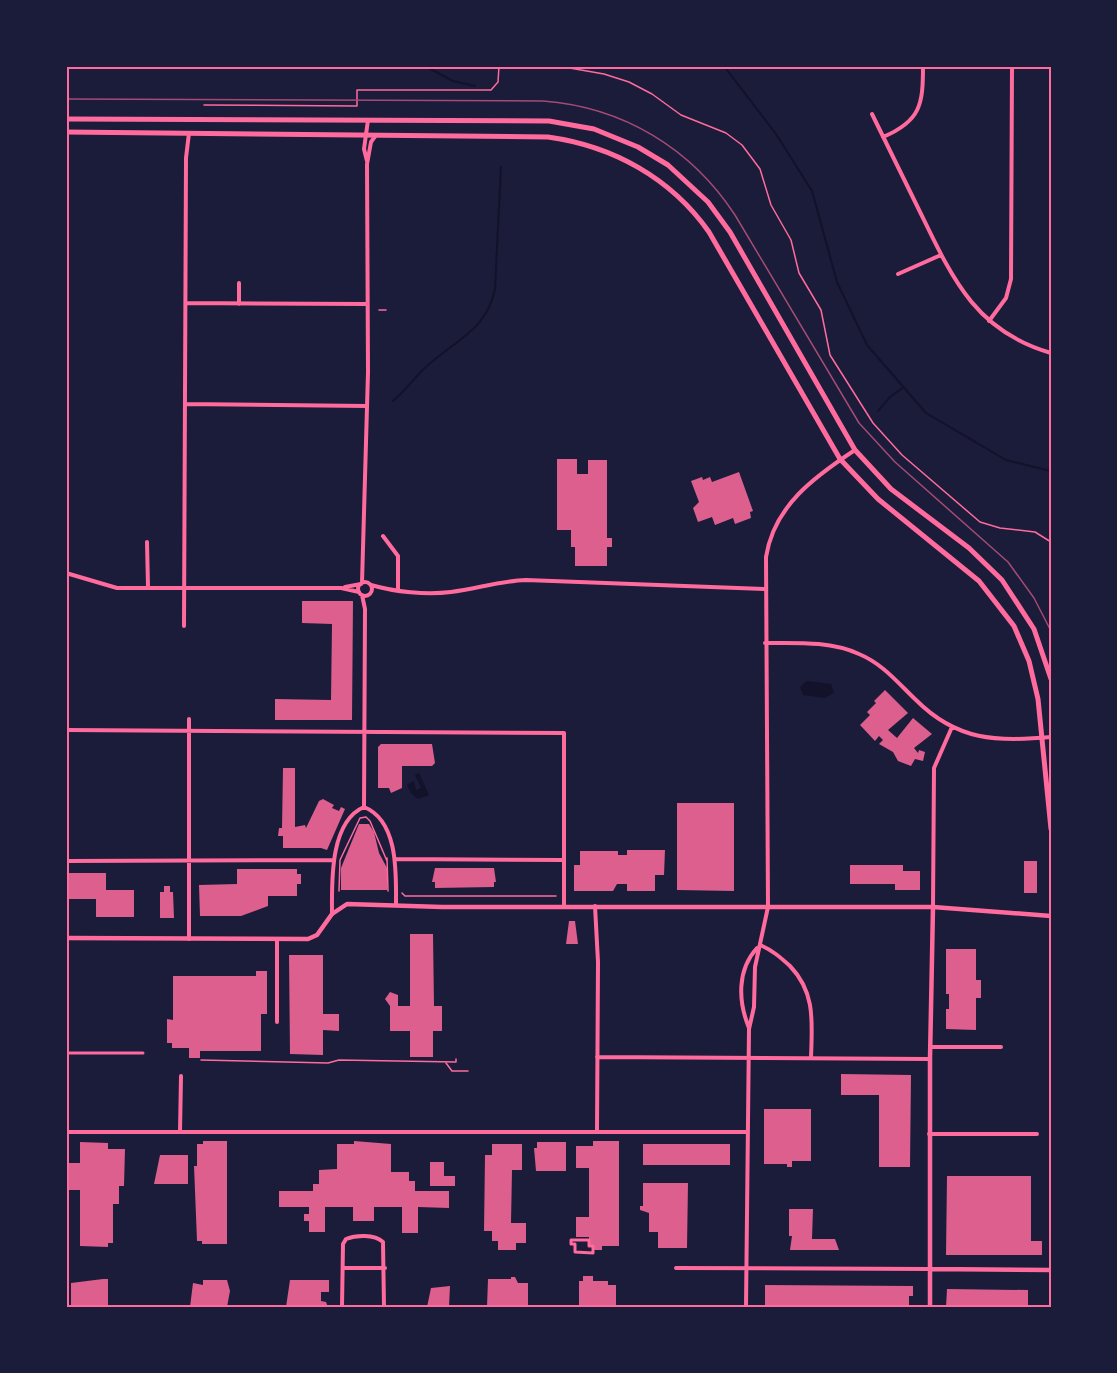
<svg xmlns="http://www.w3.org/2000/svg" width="1117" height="1373" font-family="Roboto,sans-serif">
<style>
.water{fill:#12122b}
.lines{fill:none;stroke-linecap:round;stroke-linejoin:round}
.stream{stroke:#12122b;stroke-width:2}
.building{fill:#dd5f8e}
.path{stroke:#ff6b9d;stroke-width:1.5}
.pedestrian{stroke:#ff6b9d;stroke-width:3}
.minor{stroke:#ff6b9d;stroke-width:4}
.tertiary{stroke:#ff6b9d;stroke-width:4.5}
.secondary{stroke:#ff6b9d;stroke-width:5}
.tram{stroke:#a44b75;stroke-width:1.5}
.neatline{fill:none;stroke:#ff6b9d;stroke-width:2}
</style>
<rect width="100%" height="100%" fill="#1b1b3a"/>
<path class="water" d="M807 681 831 684 834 693 824 698 803 695 800 687Z
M419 773 429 795 418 799 411 793 407 785 414 781 416 790 421 788 415 775Z"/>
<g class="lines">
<path class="stream" d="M425 66 453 81 475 86
M724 66 776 134 812 191 837 282 867 345 926 413 1006 460 1051 471
M393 401C405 391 414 378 426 367 454 341 487 330 495 289L501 167
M878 411 890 397 904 387"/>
</g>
<path class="building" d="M557 459H577V474H588V460H607V538H612V547H607V566H575V547H571V530H557Z
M739 472 753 511 750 512 751 518 735 524 733 518 715 525 712 517 698 522 693 508 699 502 691 481 702 477 703 480 710 477 712 482Z
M302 601H353L352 720H275V699L331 700 332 624 302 623Z
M885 690 908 713 888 730 897 738 913 718 932 734 914 748 918 753 919 750 925 752 923 761 915 759 911 766 898 761 893 752 879 744 883 740 879 736 875 741 860 725 870 715 867 712 876 703 874 701Z
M381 744H432L435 763 432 766H402V788L391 793 389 788H378V747Z
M283 768H295V827L305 825 306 828 319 801 323 799 334 805 332 808 339 811 341 807 345 809 327 850 321 848H283V836H278L279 828H282Z
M677 803H734V891L677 890Z
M359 824H369L374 832 379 853 387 868V890H341V868Z
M627 850H665L664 875H655V891H627V884H617L613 891H574V865H580V851H618V855H627Z
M1024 861H1037V893H1024Z
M850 865H903V871H920V890H895V884H850Z
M435 868H494L496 882H494V887L435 888V882H432Z
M237 869H297V874H301V884H297V896H268V906L241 916H200L199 885 237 884Z
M68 873H106V890H134V917H96V899H68V904H66Z
M164 886H170V892H173L174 918H160V892H164Z
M569 921H575L578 944H566Z
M410 934H433L434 1006H442V1031H433V1057H410V1031H390V1006L385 999 390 992 398 995V1006H410Z
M946 949H976V980H981V998H976V1030L946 1029V1009H949V994H946Z
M289 955H323V1014H339V1031L323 1030V1055L290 1054Z
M256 971H267V1014H261V1051H200V1058H189V1048H172V1043H167V1019L173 1020V976H256Z
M841 1074 911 1075 910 1167H879V1095H841Z
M764 1109H811V1161H792V1167H787V1164H764Z
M203 1141H227V1244H202V1241H197L194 1166H197V1144H203Z
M354 1141 391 1144V1172H409V1181H415V1191H449V1208L418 1207V1233H402V1207H374V1221H353V1207H325V1232H309V1221H304V1214H309V1207H279V1191H313V1184H319V1170L337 1169V1144H354Z
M593 1141H619V1246H602V1250H593V1246H589V1237H576V1217H589V1168H576V1146H593Z
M80 1142 108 1143V1149H125L124 1186H119V1204H113V1243H108V1247L80 1246V1190H66V1163H80Z
M537 1142H566V1171H536L534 1148H537Z
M492 1144H522V1170H512L511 1223H526V1243H516V1250H498V1241H492V1231H484L485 1155H492Z
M643 1144H730V1165H643Z
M160 1155H188V1184H154Z
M430 1162H444V1176H455V1186H430Z
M947 1176H1031V1241H1042V1255H946Z
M643 1183H688L687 1248H658V1232H649V1213L640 1210V1206H643Z
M789 1209H813L812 1239H835L839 1250H790L792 1236H789Z
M583 1276H593V1281H608V1285H616V1307H579V1281H583Z
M511 1277H515L518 1283H528V1307H487L488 1279H511Z
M103 1279H108V1307H71V1283Z
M203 1280H227L230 1291 227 1307H190L193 1283 203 1285Z
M290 1280H329V1292H321V1301L326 1302 328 1307H286Z
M765 1285 913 1286V1296H909V1307H765Z
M450 1286 449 1307H427L431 1288Z
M947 1289 1028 1290V1307H946Z"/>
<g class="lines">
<path class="path" d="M558 66 604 74 629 82 652 94 681 115 726 133 742 145 760 169 771 205 791 240 799 273 821 310 830 355 873 423 902 455 980 522 1000 528 1035 532 1051 542
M204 105 357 106V90H491L498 82 499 66
M379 310H386
M387 858 388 891
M339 891 340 860 360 818 366 817 370 821 387 861
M402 893 405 896H556
M201 1060 328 1063 339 1060 456 1062V1059
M446 1063 452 1071H468"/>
<path class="pedestrian" d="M66 1053H143
M571 1240H589V1246H593V1253L575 1252V1244H571Z"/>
<path class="minor" d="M872 114C889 149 906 183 923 218 954 282 978 332 1051 353
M883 137C921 121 923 104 923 66
M367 161 364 149 368 120
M898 274 941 255
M239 283V304
M186 303 367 304
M989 321 1006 298 1011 279 1012 66
M185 404 367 406
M383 536 398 556V591
M147 542 148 587
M66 573 117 588H341L359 592
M358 589a7 7 0 1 1 14 0a7 7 0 1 1-14 0Z
M362 583 368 372 367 164 371 142 376 135
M371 585C395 592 426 595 451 592 476 589 500 581 526 580L765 589
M345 587 361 584
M362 595 365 609 364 807
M184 626 186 158 189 133
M765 643C797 643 830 641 859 654 883 664 898 683 916 700 957 741 997 742 1051 737
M66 730 564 733V907
M364 807C399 821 396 875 396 905
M395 859 564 860
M66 861 333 860
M595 906 598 962 597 1131
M933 907 934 768 952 727
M332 914C332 884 329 822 364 807
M189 939V719
M760 945C772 950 780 957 790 966 816 993 812 1023 811 1058
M277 1022V939
M749 1028C738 1001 737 970 757 948
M931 1047H1001
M597 1057 930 1059
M66 1132H747
M180 1132 181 1076
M929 1134H1037
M343 1268H385
M676 1268 929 1269
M342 1307 343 1244 346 1239C356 1235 374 1234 383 1242L384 1307
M746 1307 749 1029 754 1007 755 967 768 907 766 557C774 506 814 477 855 450"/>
<path class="tertiary" d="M66 938 308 939 317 935 332 914 347 904 442 907H933L1051 916
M929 1269 1051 1270
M930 1307V1059L933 907"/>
<path class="secondary" d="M66 119 549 121 594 129 638 147 668 165 708 202 730 232 855 450 891 489 969 548 1002 580 1034 629 1051 679
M66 132 548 137C613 146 671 178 709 232L840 459 878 499 979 581 1014 626 1029 661 1038 699 1051 829"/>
<path class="tram" d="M66 99 543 101C623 107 691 148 735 215L859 423 895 462 1008 562 1034 598 1051 631"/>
</g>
<rect width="1117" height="1373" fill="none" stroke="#1b1b3a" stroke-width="135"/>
<rect x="68" y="68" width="982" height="1238" class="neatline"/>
</svg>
